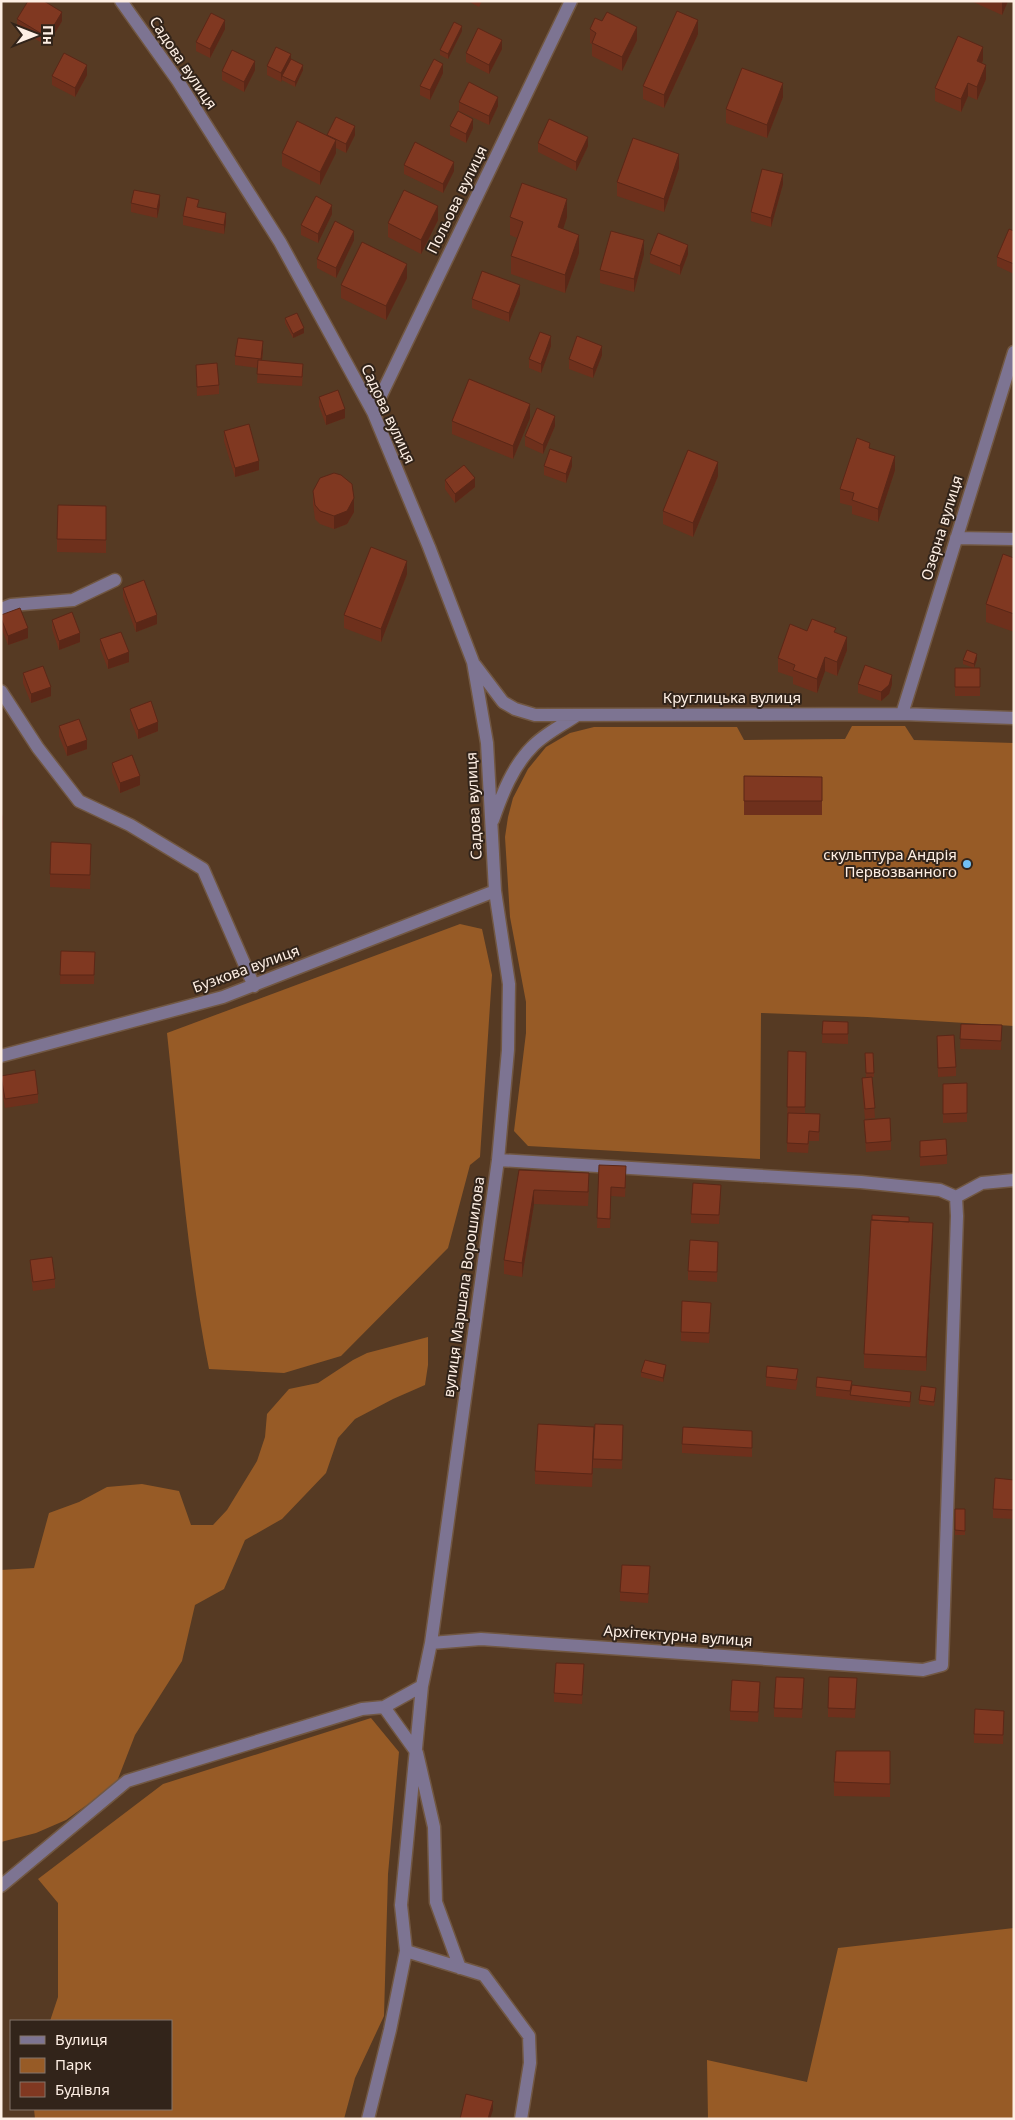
<svg xmlns="http://www.w3.org/2000/svg" width="1015" height="2120" font-family="'Noto Sans',sans-serif">
<style>
.green{fill:#975b26}
.lines{fill:none;stroke-linecap:round;stroke-linejoin:round}
.minor-casing{stroke:#715742;stroke-width:15}
.minor{stroke:#7d7492;stroke-width:12}
.wall{fill:#6e301c}
.shaded-wall{fill:#5a2717}
.building{fill:#803821;stroke:#5a2717}
.poi-dot{fill:#71c1f5;stroke:#32241a;stroke-width:2}
.labels{text-anchor:middle;stroke-width:4;stroke-linejoin:round;paint-order:stroke}
.street-label{font-size:15px;fill:#feefe4;stroke:#32241a}
.poi-label{font-size:15px;fill:#feefe4;stroke:#32241a;text-anchor:end}
</style>
<rect width="100%" height="100%" fill="#563a23"/>
<path class="green" d="M852 726H905L914 740 1014 743V1026L867 1017 761 1013 760 1159 528 1146 514 1131 526 1033V1002L510 917 505 837 508 817 513 798 528 769 546 747 570 733 594 727H737L744 740 845 739Z
M460 924 482 929 492 975 480 1157 470 1165 448 1248 341 1356 284 1373 209 1369C187 1259 179 1145 167 1033Z
M428 1337V1365L425 1385 393 1399 355 1419 338 1438 326 1473 282 1519 245 1540 224 1589 195 1605 182 1661 135 1735 116 1784 66 1820 36 1833 1 1842V1570L34 1568 49 1513 79 1502 107 1487 142 1484 179 1491 191 1525H213L227 1510 257 1461 265 1437 267 1414 289 1389 318 1383 353 1360 367 1353Z
M371 1718 399 1752 388 1874 384 2016 355 2078 344 2119H35L34 2109H171V2021H50L58 1997V1903L38 1879 163 1784Z
M1014 1928V2119H708L707 2060 807 2082 838 1948Z"/>
<g class="lines">
<g class="minor-casing">
<path id="minor" d="M121 1 178 81 280 242 373 412 429 547 473 662 487 743 495 891 509 984 508 1050 498 1160 431 1643 422 1686 401 1905 406 1951 390 2030 368 2119
M373 412 571 1
M956 538 1014 539
M1 609 11 605 73 600 115 580
M475 665 503 702 515 709 535 715 902 714 1014 718
M1 691 38 748 79 801 130 825 203 869 254 986
M902 714 1014 352
M493 820C502 794 513 766 532 747 544 734 563 725 577 715
M1 1056 223 997 495 891
M956 1197 982 1183 1014 1180
M431 1643 481 1639 923 1670 942 1665 957 1216 956 1197 940 1190 861 1182 498 1160
M384 1707 417 1753 434 1827 436 1902 460 1968
M1 1886 127 1781 362 1709 384 1707 422 1686
M406 1951 484 1975 529 2036 530 2063 521 2119"/>
</g>
<use href="#minor" class="minor"/>
</g>
<path class="wall" d="M468 1H482L479 7Z
M971 1H1008L1002 15Z
M17 19 62 21 47 46 17 28Z
M225 29 210 58 196 51V42Z
M590 29 637 40 622 71 592 56V44L590 43Z
M462 31 448 59 440 55V50Z
M698 34 664 108 643 99V86Z
M502 49 489 74 466 62V53Z
M291 59 303 70 295 87 282 80 281 82 267 75V66Z
M983 60 982 63 986 79 977 100 968 96 961 112 935 101V88Z
M255 70 244 92 222 80V71Z
M443 73 430 100 420 95V86Z
M87 75 75 97 52 85V76Z
M783 97 767 138 726 123V109Z
M459 102 498 106 489 125 459 111Z
M450 126 473 128 466 143 450 135Z
M327 135H355L346 153 336 148V153L320 185 282 166V153Z
M538 143 588 146 576 171 538 152Z
M404 165 454 171 443 193 404 174Z
M679 168 664 212 617 196V182Z
M783 184 771 227 751 221V212Z
M131 203 160 205 157 218 131 212Z
M332 214 318 243 301 235V225Z
M183 216 226 222 224 234 183 225Z
M510 217H567L563 229 579 253 565 293 511 274V256L517 238 510 235Z
M438 220 421 254 388 237V223Z
M1014 231V274L997 266V257Z
M354 240 336 278 317 268V259Z
M644 254 634 292 600 283V270Z
M650 254H688L680 275 650 263Z
M407 278 386 320 341 298V285Z
M520 294 509 322 472 308V299Z
M285 318 304 333 293 338 285 323Z
M551 346 541 373 529 368V359Z
M263 350 262 361 303 373 302 386 257 383 258 368 235 365V356Z
M602 355 593 378 569 369V359Z
M196 365 219 385V394L197 396Z
M319 397 345 418 326 425 319 406Z
M530 418 513 459 452 434V421Z
M555 426 543 454 525 446V436Z
M224 431 259 470 235 477 224 441Z
M870 448 895 470 878 522 852 514V506L840 503V489Z
M544 466H572L566 483 544 475Z
M718 476 693 537 663 524V511Z
M445 480 475 487 455 503 445 489Z
M313 491 354 512 347 524 334 529 320 524 315 519 313 504Z
M106 506V553L57 552V539Z
M1014 558V632L986 622V604Z
M407 574 381 642 344 628V615Z
M123 588 157 624 136 632 123 597Z
M1 615 28 638 8 645 1 627Z
M52 620 80 642 59 650 52 629Z
M807 631 836 633 847 650 837 676 825 671 817 693 793 684V677L778 672V658Z
M100 639 129 662 108 669 100 648Z
M977 659 974 668 963 664V660Z
M955 668H980V696H955Z
M23 673 51 696 31 703 23 683Z
M858 684H892L889 694 881 701 858 693Z
M130 709 158 731 138 739 130 718Z
M59 726 87 749 67 756 59 736Z
M112 763 140 785 120 793 112 772Z
M744 776 822 777V815H744Z
M91 857 90 889 50 887V874Z
M61 951 95 952 94 984H60Z
M823 1021 848 1022V1044L822 1043Z
M961 1024 1002 1025 1001 1050 960 1049Z
M937 1036 956 1067V1076L938 1077Z
M788 1051 806 1052 805 1113 820 1114 819 1141H809L808 1153 787 1152Z
M865 1053H873L874 1077H872L875 1118 865 1119 862 1087V1078H866Z
M1 1076 38 1094V1103L5 1108 1 1085Z
M943 1084 967 1113V1122L943 1123Z
M864 1120 891 1141V1150L866 1152Z
M920 1141 947 1155V1164L920 1166Z
M599 1165 626 1176 625 1197 611 1196 610 1228H597Z
M519 1170 589 1187 588 1206 534 1204 522 1277 504 1274V1260Z
M721 1194 719 1224 691 1223V1214Z
M909 1222 933 1237 926 1371 864 1368V1354Z
M718 1251 717 1282 688 1280V1271Z
M30 1260 55 1279V1288L33 1291 30 1269Z
M711 1312 709 1343 681 1341V1332Z
M666 1369 663 1382 641 1377V1372Z
M766 1377 798 1378 796 1390 766 1386Z
M852 1385 911 1397 910 1407 816 1396V1387Z
M936 1393 934 1406 919 1404V1400Z
M623 1434 622 1469 593 1468 592 1487 535 1484V1471Z
M752 1440V1457L682 1453V1444Z
M1014 1480V1519L993 1518V1509Z
M955 1509H965V1535H955Z
M650 1576 648 1603 620 1601V1592Z
M584 1673 582 1704 554 1702V1693Z
M804 1687 802 1718 774 1717V1708Z
M857 1687 855 1718 828 1717V1708Z
M760 1691 758 1722 730 1720V1711Z
M1004 1720 1003 1744 974 1743V1734Z
M890 1751V1797L834 1796V1782Z"/>
<path class="shaded-wall" d="M1002 1H1008L1002 15Z
M62 12V21L47 46V37Z
M225 20V29L210 58V49Z
M698 20V34L664 108V95Z
M462 26V31L448 59V54Z
M637 27V40L622 71V57Z
M502 40V49L489 74V65Z
M983 47V60L977 75V61Z
M291 54V63L282 76 281 82V73Z
M255 61V70L244 92V82Z
M443 64V73L430 100V90Z
M87 65V75L75 97V88Z
M303 65V70L295 87V82Z
M986 65V79L977 100V87Z
M783 83V97L767 138V125Z
M968 83V96L961 112V99Z
M498 97V106L489 125V116Z
M473 119V128L466 143V134Z
M355 126V135L346 153V144Z
M588 137V146L576 171V162Z
M336 140V153L320 185V172Z
M679 154V168L664 212V199Z
M454 162V171L443 193V184Z
M783 174V184L771 227V218Z
M160 195V205L157 218V209Z
M567 199V217L558 245V227Z
M332 205V214L318 243V234Z
M438 206V220L421 254V240Z
M226 213V222L224 234V225Z
M354 231V240L336 278V268Z
M579 235V253L565 293V275Z
M644 240V254L634 292V279Z
M688 245V254L680 275V266Z
M407 264V278L386 320V306Z
M520 285V294L509 322V313Z
M304 328V333L293 338V334Z
M551 336V346L541 373V364Z
M263 341V350L261 368V359Z
M602 346V355L593 378V369Z
M530 404V418L513 459V446Z
M345 409V418L326 425V416Z
M555 416V426L543 454V445Z
M895 456V470L878 522V509Z
M572 457V466L566 483V474Z
M259 461V470L235 477V468Z
M718 462V476L693 537V523Z
M475 478V487L455 503V494Z
M354 498V512L347 524 334 529V516Z
M407 561V574L381 642V629Z
M157 615V624L136 632V623Z
M28 628V638L8 645V636Z
M80 633V642L59 650V641Z
M847 637V650L837 676V662Z
M129 652V662L108 669V660Z
M977 654V659L974 668V664Z
M825 657V671L817 693V679Z
M892 675V684L889 694 881 701V692Z
M51 687V696L31 703V694Z
M158 722V731L138 739V730Z
M87 740V749L67 756V747Z
M140 776V785L120 793V783Z
M3 814V828L1 834V820Z
M534 1190V1204L522 1277V1263Z
M933 1223V1237L926 1371V1357Z
M666 1365V1369L663 1382V1378Z
M493 2101V2110L490 2119H488Z"/>
<path class="building" d="M28 1H44L62 12 47 37 17 19Z
M677 11 698 20 664 95 643 86Z
M607 12 637 27 622 57 592 43 596 33 590 29 595 18 602 21Z
M211 13 225 20 210 49 196 42Z
M454 22 462 26 448 54 440 50Z
M478 28 502 40 489 65 466 53Z
M958 36 983 47 977 61 986 65 977 87 968 83 961 99 935 88Z
M276 47 291 54 281 73 267 66Z
M232 50 255 61 244 82 222 71Z
M64 53 87 65 75 88 52 76Z
M291 59 303 65 295 82 282 76Z
M434 59 443 64 430 90 420 86Z
M742 68 783 83 767 125 726 109Z
M469 82 498 97 489 116 459 102Z
M458 111 473 119 466 134 450 126Z
M336 117 355 126 346 144 327 135Z
M549 119 588 137 576 162 538 143Z
M297 121 336 140 320 172 282 153Z
M633 138 679 154 664 199 617 182Z
M415 142 454 162 443 184 404 165Z
M762 169 783 174 771 218 751 212Z
M522 183 567 199 558 227 579 235 565 275 511 256 523 222 510 217Z
M134 190 160 195 157 209 131 203Z
M404 190 438 206 421 240 388 223Z
M316 196 332 205 318 234 301 225Z
M187 197 199 200 197 207 226 213 224 225 183 216Z
M335 221 354 231 336 268 317 259Z
M1009 229 1014 231V264L997 257Z
M611 231 644 240 634 279 600 270Z
M658 233 688 245 680 266 650 254Z
M362 242 407 264 386 306 341 285Z
M482 271 520 285 509 313 472 299Z
M297 313 304 328 293 334 285 318Z
M540 332 551 336 541 364 529 359Z
M577 336 602 346 593 369 569 359Z
M238 338 263 341 261 359 235 356Z
M258 360 303 364 302 377 257 374Z
M217 363 219 385 197 387 196 365Z
M469 379 530 404 513 446 452 421Z
M338 390 345 409 326 416 319 397Z
M537 408 555 416 543 445 525 436Z
M249 424 259 461 235 468 224 431Z
M857 438 870 443 869 448 895 456 878 509 852 500 854 493 840 489Z
M550 449 572 457 566 474 544 466Z
M688 450 718 462 693 523 663 511Z
M464 465 475 478 455 494 445 480Z
M334 473 341 475 352 484 354 498 347 511 334 516 320 511 315 505 313 491 320 478Z
M58 505 106 506V540L57 539Z
M371 547 407 561 381 629 344 615Z
M1003 554 1014 558V614L986 604Z
M144 580 157 615 136 623 123 588Z
M20 608 28 628 8 636 1 618V615Z
M72 612 80 633 59 641 52 620Z
M812 619 836 628 834 632 847 637 837 662 825 657 817 679 793 670 795 665 778 658 790 624 807 631Z
M121 632 129 652 108 660 100 639Z
M967 650 977 654 974 664 963 660Z
M865 665 892 675 889 685 881 692 858 684Z
M43 666 51 687 31 694 23 673Z
M955 668H980V687H955Z
M151 701 158 722 138 730 130 709Z
M79 719 87 740 67 747 59 726Z
M132 755 140 776 120 783 112 763Z
M744 776 822 777V801H744Z
M51 842 91 844 90 875 50 874Z
M61 951 95 952 94 975H60Z
M823 1021 848 1022V1034H822Z
M961 1024 1002 1025 1001 1041 960 1039Z
M954 1035 956 1067 938 1068 937 1036Z
M788 1051 806 1052 805 1107H787Z
M865 1053H873L874 1073H866Z
M35 1070 38 1094 5 1099 1 1076Z
M872 1077 875 1108 865 1109 862 1078Z
M967 1083V1113L943 1114V1084Z
M788 1113 820 1114 819 1132 809 1131 808 1144 787 1143Z
M890 1118 891 1141 866 1143 864 1120Z
M946 1139 947 1155 920 1157V1141Z
M599 1165 626 1166 625 1188 611 1187 610 1219 597 1218Z
M519 1170 589 1173 588 1192 534 1190 522 1263 504 1260Z
M693 1183 721 1185 719 1215 691 1214Z
M872 1215 909 1217V1222L872 1220Z
M871 1220 933 1223 926 1357 864 1354Z
M690 1240 718 1242 717 1272 688 1271Z
M52 1257 55 1279 33 1282 30 1260Z
M682 1301 711 1303 709 1333 681 1332Z
M645 1360 666 1365 663 1378 641 1372Z
M767 1366 798 1369 796 1380 766 1377Z
M817 1377 852 1381 850 1391 816 1387Z
M852 1385 911 1392 910 1402 850 1395Z
M921 1386 936 1388 934 1402 919 1400Z
M538 1424 594 1427 592 1474 535 1471Z
M595 1424 623 1425 622 1460 593 1459Z
M683 1427 752 1431V1448L682 1444Z
M995 1478 1014 1480V1510L993 1509Z
M955 1509H965V1531L955 1530Z
M622 1565 650 1566 648 1594 620 1592Z
M556 1663 584 1664 582 1695 554 1693Z
M776 1677 804 1678 802 1709 774 1708Z
M829 1677 857 1678 855 1709 828 1708Z
M732 1680 760 1682 758 1712 730 1711Z
M975 1709 1004 1711 1003 1735 974 1734Z
M836 1751H890V1784L834 1782Z
M466 2094 493 2101 488 2119H460Z"/>
<circle class="poi-dot" cx="967" cy="864" r="5"/>
<g class="labels">
<g class="street-label">
<text transform="translate(183 63) rotate(56)" y="5">Садова вулиця</text>
<text transform="translate(457 200) rotate(-64)" y="5">Польова вулиця</text>
<text transform="translate(388 414) rotate(65)" y="5">Садова вулиця</text>
<text transform="translate(942 528) rotate(-73)" y="5">Озерна вулиця</text>
<text x="732" y="703">Круглицька вулиця</text>
<text transform="translate(474 806) rotate(-93)" y="5">Садова вулиця</text>
<text transform="translate(246 969) rotate(-20)" y="5">Бузкова вулиця</text>
<text transform="translate(464 1287) rotate(-82)" y="5">вулиця Маршала Ворошилова</text>
<text transform="translate(678 1636) rotate(4)" y="5">Архітектурна вулиця</text>
</g>
<g class="poi-label">
<text x="957" y="860">скульптура Андрія<tspan x="957" dy="17">Первозванного</tspan></text>
</g>
</g>
<rect width="1015" height="2120" fill="none" stroke="#feefe4" stroke-width="5"/>
<rect x="10" y="2020" width="162" height="90" fill="#32241a" stroke="#84756b"/>
<rect x="20" y="2036" width="25" height="8" fill="#7d7492" stroke="#84756b"/>
<text x="55" y="2045" font-size="15" fill="#feefe4">Вулиця</text>
<rect x="20" y="2058" width="25" height="15" fill="#975b26" stroke="#84756b"/>
<text x="55" y="2070" font-size="15" fill="#feefe4">Парк</text>
<rect x="20" y="2082" width="25" height="15" fill="#803821" stroke="#84756b"/>
<text x="55" y="2095" font-size="15" fill="#feefe4">Будівля</text>
<g transform="translate(35 35) rotate(90)" stroke="#32241a" stroke-width="4" paint-order="stroke">
<path d="M0-4L9 19L0 12L-9 19Z" fill="#feefe4"/>
<text y="-8" font-size="14" font-weight="bold" text-anchor="middle" fill="#feefe4">Пн</text>
</g>
</svg>
